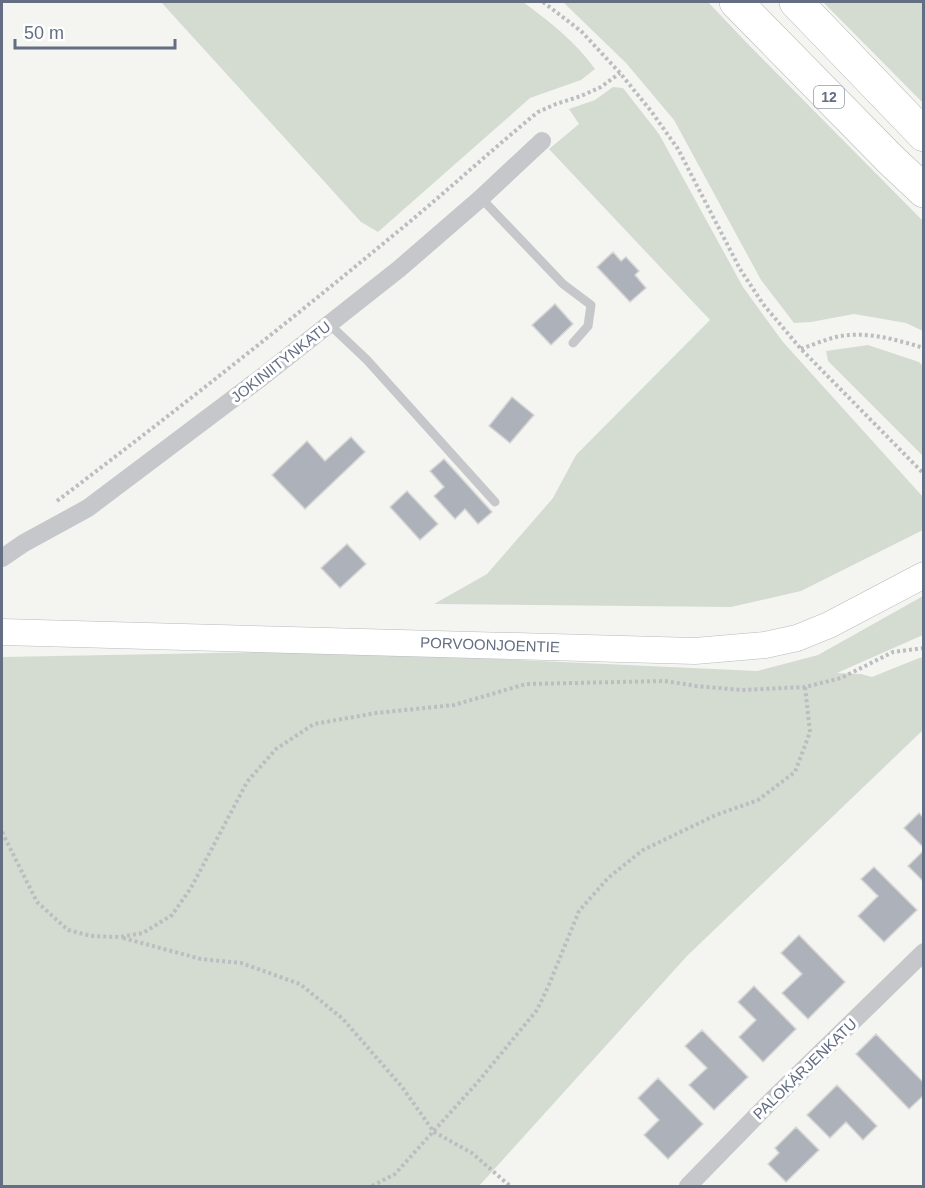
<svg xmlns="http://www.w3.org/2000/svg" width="925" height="1188" font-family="Arial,sans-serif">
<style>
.green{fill:#d4dcd2}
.building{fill:#adb2ba;stroke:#d6d6d4;stroke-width:1.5}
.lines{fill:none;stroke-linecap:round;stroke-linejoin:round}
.secondary-casing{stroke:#b7babf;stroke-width:27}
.highway-casing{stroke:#b5b7bb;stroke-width:34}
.path{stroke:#bcbdc0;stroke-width:4;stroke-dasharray:3 3;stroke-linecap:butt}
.lane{stroke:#c5c7cb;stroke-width:9}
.street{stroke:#c5c7cb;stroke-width:18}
.secondary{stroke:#fff;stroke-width:26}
.highway{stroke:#fff;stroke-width:33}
.labels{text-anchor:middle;stroke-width:6;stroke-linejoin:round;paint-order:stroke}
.shield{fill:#fff;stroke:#929aa8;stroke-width:1.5}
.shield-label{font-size:14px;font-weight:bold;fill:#636e83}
.street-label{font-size:15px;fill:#636e83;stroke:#fff}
</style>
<rect width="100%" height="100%" fill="#f4f5f1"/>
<path class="green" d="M161 2H523C549 21 576 42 595 69L581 80 530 98 378 232 361 222Z
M563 2H708L745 41 923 221V331L906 323 854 314 811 322 794 323 761 280 674 120 626 63Z
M823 2H923V103Z
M613 87 623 88 659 134 743 287 783 342 923 497V530L801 591 731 607 434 604 487 574 553 498 576 455 710 320 549 149 579 124 569 109 595 100Z
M868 345 919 362 923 366V456L828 361 826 351Z
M923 596V635L837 673 861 674 872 677 919 658 923 657V730L687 956 479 1186H2V657L324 651 757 671 818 655Z"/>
<path class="building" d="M613 252 621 261 626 257 639 271 635 275 646 288 630 302 597 267Z
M555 304 573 324 551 345 532 325Z
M512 397 534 415 510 443 489 426Z
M351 437 365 452 305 509 272 475 307 441 325 461Z
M444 459 492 512 478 524 465 509 455 519 434 496 444 487 430 471Z
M407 491 438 524 420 540 390 507Z
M347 544 366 564 340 588 321 568Z
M919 813 924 818V848L904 828Z
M924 850V882L908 866Z
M874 867 917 910 884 942 858 916 878 896 861 879Z
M799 935 845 982 808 1019 782 993 802 974 781 953Z
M754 986 796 1029 763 1062 739 1037 756 1020 738 1002Z
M702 1030 748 1077 714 1110 689 1085 707 1068 685 1046Z
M876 1034 924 1083V1095L909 1109 856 1054Z
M658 1078 703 1124 668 1159 644 1135 659 1120 638 1098Z
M837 1085 877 1126 863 1140 846 1122 830 1138 807 1115Z
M796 1127 819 1150 786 1182 768 1164 779 1153 775 1148Z"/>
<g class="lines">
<g class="secondary-casing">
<path id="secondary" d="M2 632 695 651 765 645 797 638 829 625 924 575"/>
</g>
<g class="highway-casing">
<path id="highway" d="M736 2 891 160 924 191
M796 2 924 135"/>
</g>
<path class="path" d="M543 2 581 31 620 73 651 111 678 149 740 269 763 304 801 349 924 474
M801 349C812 345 824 340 836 337 865 330 897 340 924 348
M57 501C172 414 285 325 396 233 444 194 490 151 538 112L556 104 581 96 601 87 620 73
M2 832 37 902 68 930 91 936 120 937 143 933 172 915 191 888 247 782 276 749 314 724 376 713 454 705 526 684 665 681 696 686 742 690 805 687 841 678 893 652 924 648
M123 938 201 959 241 963 300 984 343 1019 402 1087 434 1132 472 1153 510 1186
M372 1186 395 1174 477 1083 537 1010 548 987 579 911 608 878 643 850 716 815 758 800 795 772 810 732 805 687"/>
<path class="lane" d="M481 198 563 284 591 305 588 326 573 343
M329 324 367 360 495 502"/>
<path class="street" d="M2 558 24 543 88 508 262 377 399 269 481 198 542 141
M688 1186 772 1100 924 952"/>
<use href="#secondary" class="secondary"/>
<use href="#highway" class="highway"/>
</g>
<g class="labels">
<rect class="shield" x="814" y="86" width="30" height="22" rx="4.5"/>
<g class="shield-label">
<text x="829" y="102">12</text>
</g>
<g class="street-label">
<text transform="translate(281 362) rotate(-38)" y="5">JOKINIITYNKATU</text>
<text transform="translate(490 645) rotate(2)" y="5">PORVOONJOENTIE</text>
<text transform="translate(805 1069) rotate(-44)" y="5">PALOKÄRJENKATU</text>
</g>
</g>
<rect width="925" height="1188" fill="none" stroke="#636e83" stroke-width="6"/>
<path d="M15 39v9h160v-9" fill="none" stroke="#636e83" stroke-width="3"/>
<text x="24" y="39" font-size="18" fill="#636e83" stroke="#ffffff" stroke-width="4.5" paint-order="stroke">50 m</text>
</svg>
